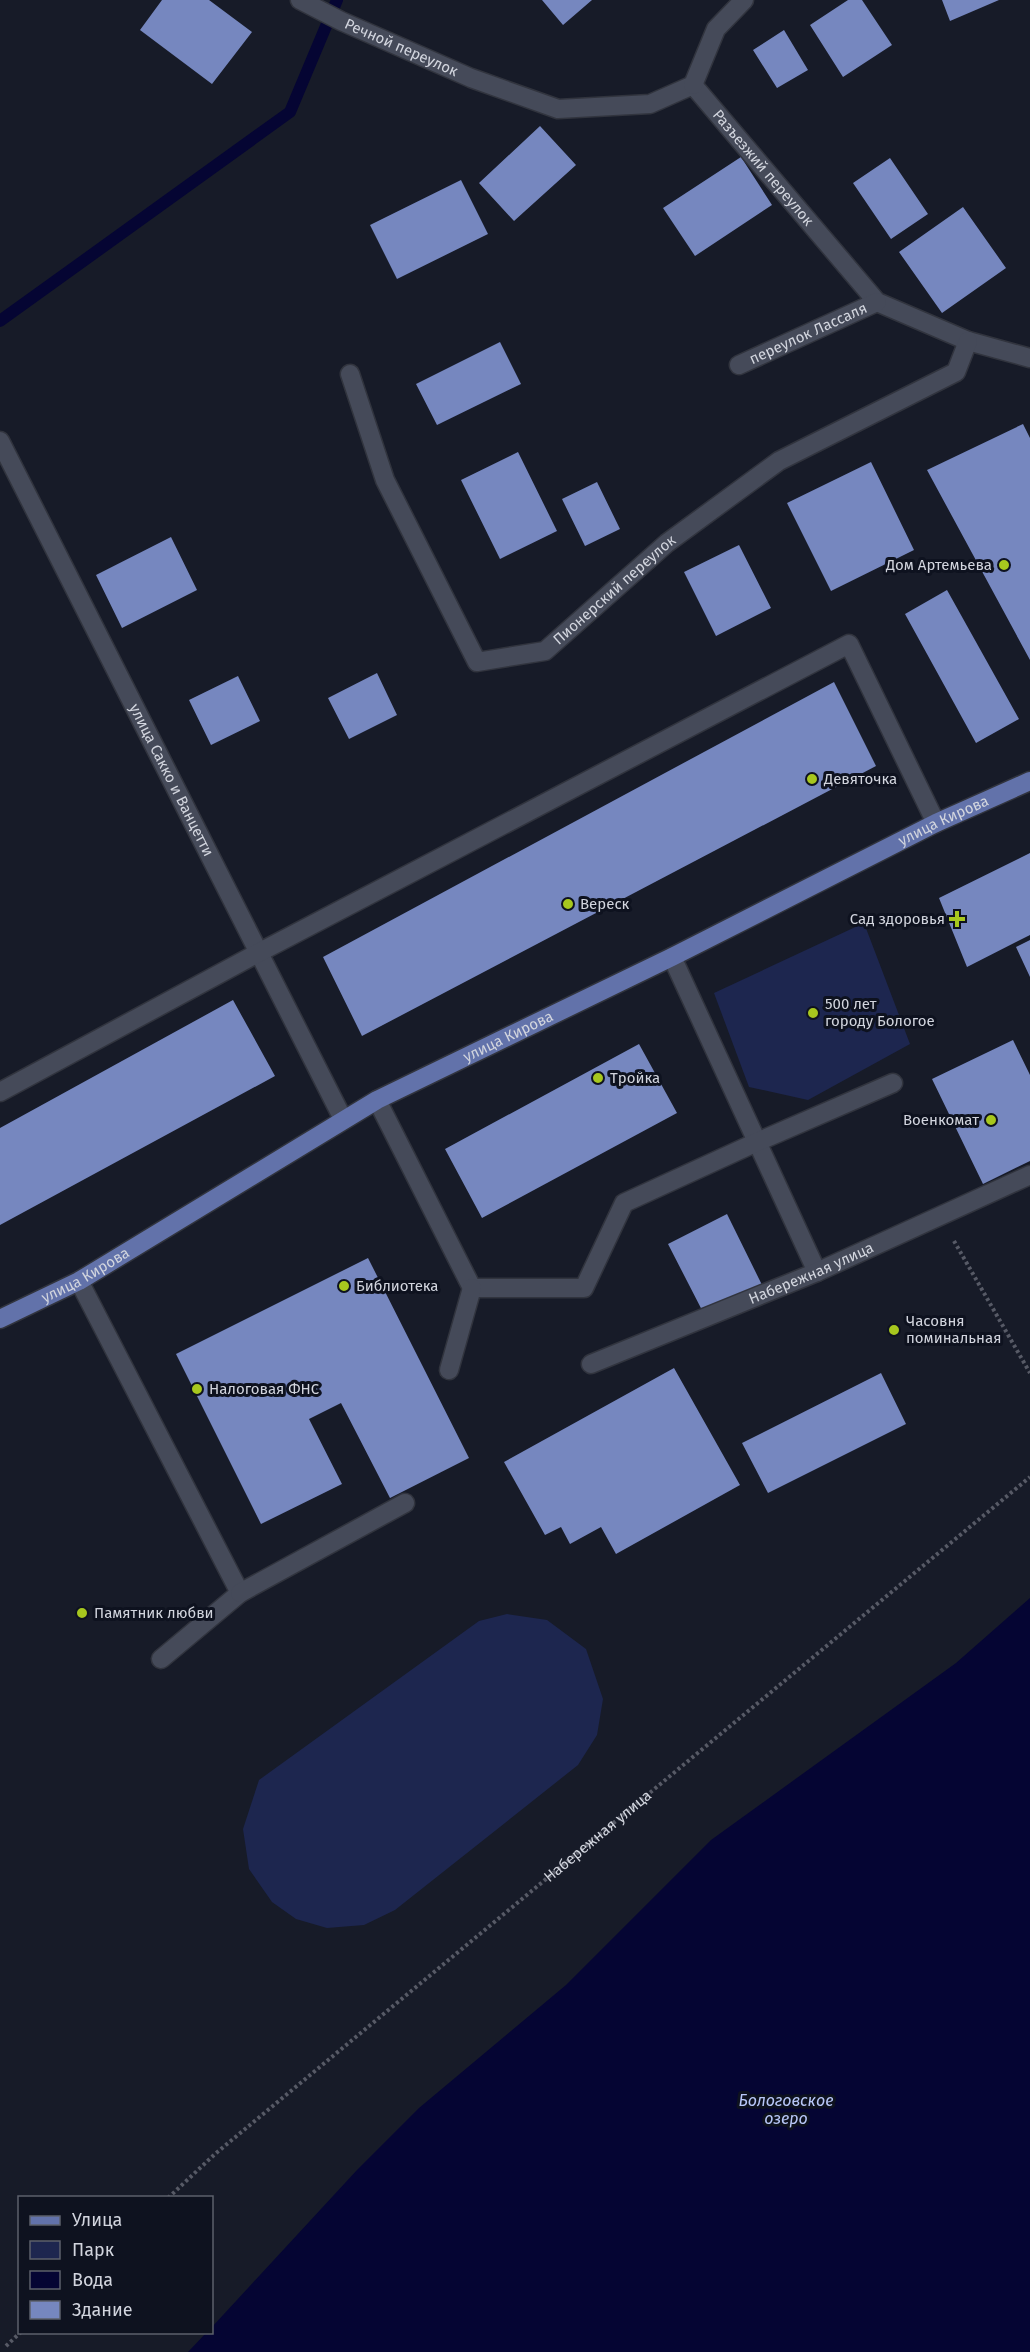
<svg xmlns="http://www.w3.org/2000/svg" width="1030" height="2352" font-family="'Fira Sans',sans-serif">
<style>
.green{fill:#1d264f}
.water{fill:#050533}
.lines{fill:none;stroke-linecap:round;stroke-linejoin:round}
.stream{stroke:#050533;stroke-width:12}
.building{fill:#7687bf}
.minor-casing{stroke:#31343e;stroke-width:21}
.major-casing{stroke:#31343e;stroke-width:21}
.path{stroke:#575a66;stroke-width:4;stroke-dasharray:3 3;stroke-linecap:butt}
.minor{stroke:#454a59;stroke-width:18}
.major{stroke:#6272aa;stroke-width:18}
.poi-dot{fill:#a7c71e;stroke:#0e121f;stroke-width:2}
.labels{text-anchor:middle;stroke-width:6;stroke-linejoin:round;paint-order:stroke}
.street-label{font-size:15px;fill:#d2d5de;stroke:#0e121f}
.poi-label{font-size:15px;fill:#d2d5de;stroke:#0e121f;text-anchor:start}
.water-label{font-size:16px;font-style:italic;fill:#b8c7f8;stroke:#0e121f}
</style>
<rect width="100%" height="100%" fill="#171b28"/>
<path class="green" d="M864 923 910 1044 808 1100 749 1087 714 993Z
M507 1614 547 1620 586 1649 603 1699 597 1735 578 1765 395 1910 364 1925 327 1928 296 1919 272 1902 249 1869 243 1829 259 1780 479 1621Z"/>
<path class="water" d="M1030 1598V2352H188L206 2333 212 2332V2327L357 2170 419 2108 566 1985 711 1840 956 1663Z"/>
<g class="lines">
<path class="stream" d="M0 321 290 112 337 0"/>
</g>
<path class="building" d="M162 0H209L252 32 212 84 140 30Z
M542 0H592L563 25Z
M848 0H862L892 45 843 77 810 25Z
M942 0H999L950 21Z
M784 30 808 70 777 88 753 50Z
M540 126 576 165 514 221 479 183Z
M741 157 772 205 695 256 663 208Z
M890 158 928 214 891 239 853 183Z
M461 180 488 234 397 279 370 225Z
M963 207 1006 268 942 313 899 252Z
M500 342 521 384 437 425 416 384Z
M1023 424 1030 438V660L927 470Z
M518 452 557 531 500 559 461 480Z
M871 462 914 550 831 591 787 503Z
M597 482 620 529 585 546 562 499Z
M171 537 197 590 122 628 96 575Z
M739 545 771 608 716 636 684 572Z
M947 590 1019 719 976 743 905 614Z
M377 673 397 715 349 739 328 698Z
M238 676 260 721 211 745 189 700Z
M834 682 876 766 362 1036 323 957Z
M1030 853V935L967 967 939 898Z
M1030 940V977L1016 947Z
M233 1000 275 1076 0 1225V1128Z
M1013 1040 1030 1075V1161L983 1184 932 1079Z
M639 1044 677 1113 482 1218 445 1149Z
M727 1214 763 1287 705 1316 668 1244Z
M368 1258 469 1458 390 1498 341 1403 309 1419 342 1484 261 1524 176 1354Z
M674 1368 740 1485 616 1554 601 1527 570 1544 561 1527 545 1535 504 1462Z
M881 1373 906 1424 768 1493 742 1443Z"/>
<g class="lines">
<g class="minor-casing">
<g id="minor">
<path id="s2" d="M300 0 341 21 471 78 558 109 650 104 693 85 877 302 968 341 1030 358"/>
<path d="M693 85 716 29 744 0"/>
<path id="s3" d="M739 365 877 302"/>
<path id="s4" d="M350 374 385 480 477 662 545 651 667 543 779 461 956 372 968 341"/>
<path id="s5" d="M0 441 343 1119"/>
<path d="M672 957 817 1272"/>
<path d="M0 1092 258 953 849 644 936 823"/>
<path d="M377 1100 472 1288H584L624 1203 757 1142 893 1083"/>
<path d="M79 1281 240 1593 161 1659"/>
<path id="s6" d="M591 1364 817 1272 1030 1175"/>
<path d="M449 1370 472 1288"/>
<path d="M240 1593 405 1503"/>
</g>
</g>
<g class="major-casing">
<g id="major">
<path id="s7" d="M0 1319 79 1281 377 1100 672 957 936 823 1030 781"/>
</g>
</g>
<g class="path">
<path d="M954 1241 1030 1373"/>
<path id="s1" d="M168 2198 215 2154 1030 1477"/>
<path d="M6 2346 21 2332"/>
</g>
<use href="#minor" class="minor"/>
<use href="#major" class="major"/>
</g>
<g class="poi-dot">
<circle cx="1004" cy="565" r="6"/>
<circle cx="812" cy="779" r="6"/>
<circle cx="568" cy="904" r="6"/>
<path d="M954 910h6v6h6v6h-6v6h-6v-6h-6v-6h6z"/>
<circle cx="813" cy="1013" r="6"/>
<circle cx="598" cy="1078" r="6"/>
<circle cx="991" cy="1120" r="6"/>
<circle cx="344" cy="1286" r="6"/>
<circle cx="894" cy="1330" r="6"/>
<circle cx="197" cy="1389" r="6"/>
<circle cx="82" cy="1613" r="6"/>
</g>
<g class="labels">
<g class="street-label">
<text dy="5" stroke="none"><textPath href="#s2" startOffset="112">Речной переулок</textPath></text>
<text dy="5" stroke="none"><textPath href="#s2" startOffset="528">Разъезжий переулок</textPath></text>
<text dy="5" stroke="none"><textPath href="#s3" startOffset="76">переулок Лассаля</textPath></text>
<text dy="5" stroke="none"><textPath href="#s4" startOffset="477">Пионерский переулок</textPath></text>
<text dy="5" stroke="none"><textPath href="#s5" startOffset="380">улица Сакко и Ванцетти</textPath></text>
<text dy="5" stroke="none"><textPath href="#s7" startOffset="1068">улица Кирова</textPath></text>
<text dy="5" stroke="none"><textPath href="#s7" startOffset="582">улица Кирова</textPath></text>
<text dy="5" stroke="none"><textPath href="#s6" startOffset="238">Набережная улица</textPath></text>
<text dy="5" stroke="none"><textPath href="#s7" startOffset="96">улица Кирова</textPath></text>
<text dy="5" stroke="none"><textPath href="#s1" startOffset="562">Набережная улица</textPath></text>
</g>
<g class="poi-label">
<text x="992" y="570" text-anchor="end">Дом Артемьева</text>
<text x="824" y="784">Девяточка</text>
<text x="580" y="909">Вереск</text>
<text x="945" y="924" text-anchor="end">Сад здоровья</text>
<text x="825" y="1009">500 лет<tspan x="825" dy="17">городу Бологое</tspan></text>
<text x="610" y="1083">Тройка</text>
<text x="979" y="1125" text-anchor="end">Военкомат</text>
<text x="356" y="1291">Библиотека</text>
<text x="906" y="1326">Часовня<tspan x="906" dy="17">поминальная</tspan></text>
<text x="209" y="1394">Налоговая ФНС</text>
<text x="94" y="1618">Памятник любви</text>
</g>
<g class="water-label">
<text x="786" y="2106">Бологовское<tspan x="786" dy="18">озеро</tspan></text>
</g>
</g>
<rect x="18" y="2196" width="195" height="138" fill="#0e121f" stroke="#5c606b" stroke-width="1.5"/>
<rect x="30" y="2216" width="30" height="9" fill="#6272aa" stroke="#5c606b" stroke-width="1.5"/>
<text x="72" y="2226" font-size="18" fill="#d2d5de">Улица</text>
<rect x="30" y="2241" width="30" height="18" fill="#1d264f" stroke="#5c606b" stroke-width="1.5"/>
<text x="72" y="2256" font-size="18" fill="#d2d5de">Парк</text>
<rect x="30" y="2271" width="30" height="18" fill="#050533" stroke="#5c606b" stroke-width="1.5"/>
<text x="72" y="2286" font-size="18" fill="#d2d5de">Вода</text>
<rect x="30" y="2301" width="30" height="18" fill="#7687bf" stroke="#5c606b" stroke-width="1.5"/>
<text x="72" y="2316" font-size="18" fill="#d2d5de">Здание</text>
</svg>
